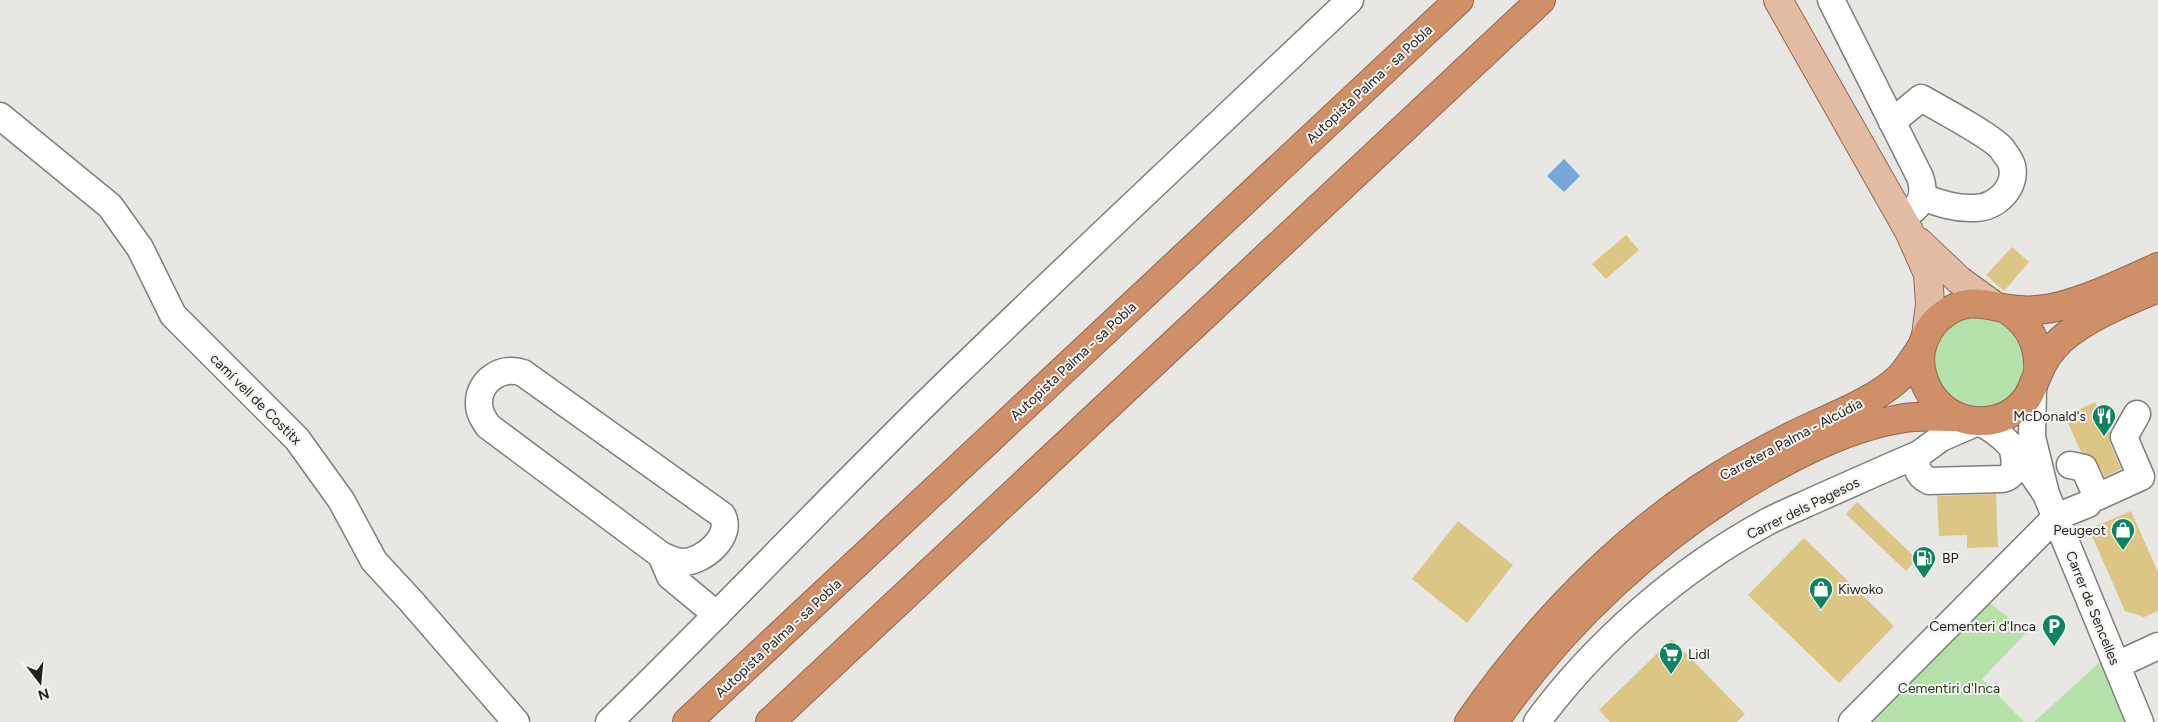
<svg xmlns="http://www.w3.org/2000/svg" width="2158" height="722" font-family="Figtree,sans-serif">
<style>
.green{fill:#b7e1aa}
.water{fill:#76a7d6}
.building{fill:#dcc685}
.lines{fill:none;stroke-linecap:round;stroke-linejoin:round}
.minor-casing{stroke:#807f7c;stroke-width:29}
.major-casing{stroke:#92684f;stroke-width:30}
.highway-casing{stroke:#92684f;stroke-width:30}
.minor{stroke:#fff;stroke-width:26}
.major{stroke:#e2bca5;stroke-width:28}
.highway{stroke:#cf8f69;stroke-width:28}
.labels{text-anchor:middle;stroke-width:4;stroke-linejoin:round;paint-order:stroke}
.street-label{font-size:14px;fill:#201f1e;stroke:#f5f4f1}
.poi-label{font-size:14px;fill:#201f1e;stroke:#f5f4f1;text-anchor:end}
.park-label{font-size:14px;fill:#1d440e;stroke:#f5f4f1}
</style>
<rect width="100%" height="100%" fill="#e8e7e4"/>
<path class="green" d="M1934 362a46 46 0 1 1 92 0a46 46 0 1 1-92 0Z
M1986 600 2027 632 1982 679 2024 722H1867Z
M2100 662 2125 722H2034Z"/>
<path class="water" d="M1564 159 1580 176 1564 192 1547 176Z"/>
<path class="building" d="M1626 235 1639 250 1606 279 1592 264Z
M2012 247 2029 262 2004 291 1986 275Z
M2095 402 2110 433V443L2121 469 2105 477 2094 457 2081 452 2065 416Z
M1996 494 1998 547 1967 548V535L1939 536 1937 496Z
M1857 502 1917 559 1906 571 1846 514Z
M2131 511 2158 572V611L2144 617 2125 611 2089 529Z
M1458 521 1513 565 1467 623 1412 579Z
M1804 538 1894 626 1839 683 1748 595Z
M1672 639 1745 714 1737 722H1610L1599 710Z"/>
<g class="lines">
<g class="minor-casing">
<path id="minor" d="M1831 0 1920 177C1924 189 1924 201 1913 210
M0 116 110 206 140 248 173 315 297 439 341 500 374 561 411 601 516 722
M1892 122 1921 98C1937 107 1993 137 2002 149 2005 154 2011 160 2012 166 2017 188 1996 208 1974 208 1955 209 1939 203 1922 197
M2033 385 2032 437 2046 494 2140 722
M1919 454C1914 465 1917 475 1929 481L2002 479C2019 476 2015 459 2012 446
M2070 465 2084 468 2097 497 2141 477 2124 437 2137 414
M661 555C668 558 675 562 683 562 703 562 734 536 722 515L523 373C502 365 478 381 479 404 479 413 484 420 488 426L661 555 670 576 717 615
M2117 665 2158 646
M609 722C726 608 837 489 954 376 1085 249 1218 125 1350 0
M1537 722C1596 642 1680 569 1767 522 1784 513 1802 506 1819 498 1853 483 1886 468 1919 454L1941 438 1978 422C2010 435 2027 467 2046 494
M1852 722 2056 517 2088 504"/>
</g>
<g class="major-casing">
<path id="major" d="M1778 0 1909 231 1928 274 1930 304 1926 336
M1919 242 1959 280 1992 304"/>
</g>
<g class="highway-casing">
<path id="highway" d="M2158 267C2125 282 2088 300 2052 308 2037 311 2019 311 2003 308 1978 302 1961 299 1939 318 1931 325 1925 336 1922 346 1917 364 1923 385 1935 400 1959 428 2004 429 2027 398 2032 390 2034 382 2038 374 2043 360 2051 349 2061 340 2086 317 2128 301 2158 288
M2004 308C2029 322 2040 344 2038 373
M687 722 1459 0
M770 722 1541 0
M1469 722C1532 632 1608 551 1699 489 1729 469 1761 451 1794 435 1827 418 1873 403 1900 377 1908 368 1915 357 1922 346
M1494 722C1565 620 1658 534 1766 472 1807 449 1852 427 1899 419 1918 415 1937 417 1956 417"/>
</g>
<use href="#minor" class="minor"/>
<use href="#major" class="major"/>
<use href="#highway" class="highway"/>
</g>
<defs>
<g id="restaurant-pin" transform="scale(1.25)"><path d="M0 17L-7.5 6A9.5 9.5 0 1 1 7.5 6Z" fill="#0f8463" stroke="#f5f4f1"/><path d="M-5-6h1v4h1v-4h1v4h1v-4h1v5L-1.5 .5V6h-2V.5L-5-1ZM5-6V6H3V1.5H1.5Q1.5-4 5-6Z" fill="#fff"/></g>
<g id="shop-pin" transform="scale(1.25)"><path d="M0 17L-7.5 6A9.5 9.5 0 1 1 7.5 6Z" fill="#0f8463" stroke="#f5f4f1"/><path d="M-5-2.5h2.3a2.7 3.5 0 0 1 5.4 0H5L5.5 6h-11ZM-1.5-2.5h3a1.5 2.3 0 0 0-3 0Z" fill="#fff"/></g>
<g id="fuel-pin" transform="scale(1.25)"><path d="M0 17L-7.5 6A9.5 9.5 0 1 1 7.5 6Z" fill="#0f8463" stroke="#f5f4f1"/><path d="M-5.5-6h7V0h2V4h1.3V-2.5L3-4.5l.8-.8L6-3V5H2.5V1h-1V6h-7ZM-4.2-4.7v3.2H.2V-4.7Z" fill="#fff"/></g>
<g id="parking-pin" transform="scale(1.25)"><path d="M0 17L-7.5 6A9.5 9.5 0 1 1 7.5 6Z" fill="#0f8463" stroke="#f5f4f1"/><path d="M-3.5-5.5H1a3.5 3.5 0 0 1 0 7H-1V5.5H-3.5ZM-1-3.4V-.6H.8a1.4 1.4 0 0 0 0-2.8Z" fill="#fff"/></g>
<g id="supermarket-pin" transform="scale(1.25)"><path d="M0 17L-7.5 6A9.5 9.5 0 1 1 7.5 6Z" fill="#0f8463" stroke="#f5f4f1"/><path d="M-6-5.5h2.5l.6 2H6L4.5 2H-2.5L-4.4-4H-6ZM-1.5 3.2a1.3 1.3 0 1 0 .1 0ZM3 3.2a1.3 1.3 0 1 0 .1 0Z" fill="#fff"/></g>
</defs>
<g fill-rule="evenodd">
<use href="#restaurant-pin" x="2104" y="416"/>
<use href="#shop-pin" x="2123" y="530"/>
<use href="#fuel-pin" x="1924" y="558"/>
<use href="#shop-pin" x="1821" y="589"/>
<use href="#parking-pin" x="2054" y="626"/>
<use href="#supermarket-pin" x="1671" y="654"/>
</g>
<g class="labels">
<g class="street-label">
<text transform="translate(1369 84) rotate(-43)" y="5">Autopista Palma - sa Pobla</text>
<text transform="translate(1073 361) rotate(-43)" y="5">Autopista Palma - sa Pobla</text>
<text transform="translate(256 399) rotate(45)" y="5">camí vell de Costitx</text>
<text transform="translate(1791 439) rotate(-28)" y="5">Carretera Palma - Alcúdia</text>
<text transform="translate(1803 508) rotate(-26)" y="5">Carrer dels Pagesos</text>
<text transform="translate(2093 608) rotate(68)" y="5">Carrer de Sencelles</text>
<text transform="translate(778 638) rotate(-43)" y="5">Autopista Palma - sa Pobla</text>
</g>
<g class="poi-label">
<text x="2086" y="421">McDonald's</text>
<text x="2106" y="535">Peugeot</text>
<text x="1942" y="563" text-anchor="start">BP</text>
<text x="1838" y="594" text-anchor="start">Kiwoko</text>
<text x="2036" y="631">Cementeri d'Inca</text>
<text x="1688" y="659" text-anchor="start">Lidl</text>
</g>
<g class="park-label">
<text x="1949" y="693">Cementiri d'Inca</text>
</g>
</g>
<g transform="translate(40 682) rotate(164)" stroke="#f5f4f1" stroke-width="4" paint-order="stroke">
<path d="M0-4L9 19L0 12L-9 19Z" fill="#201f1e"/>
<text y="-8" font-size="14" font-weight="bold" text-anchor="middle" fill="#201f1e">N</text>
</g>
</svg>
